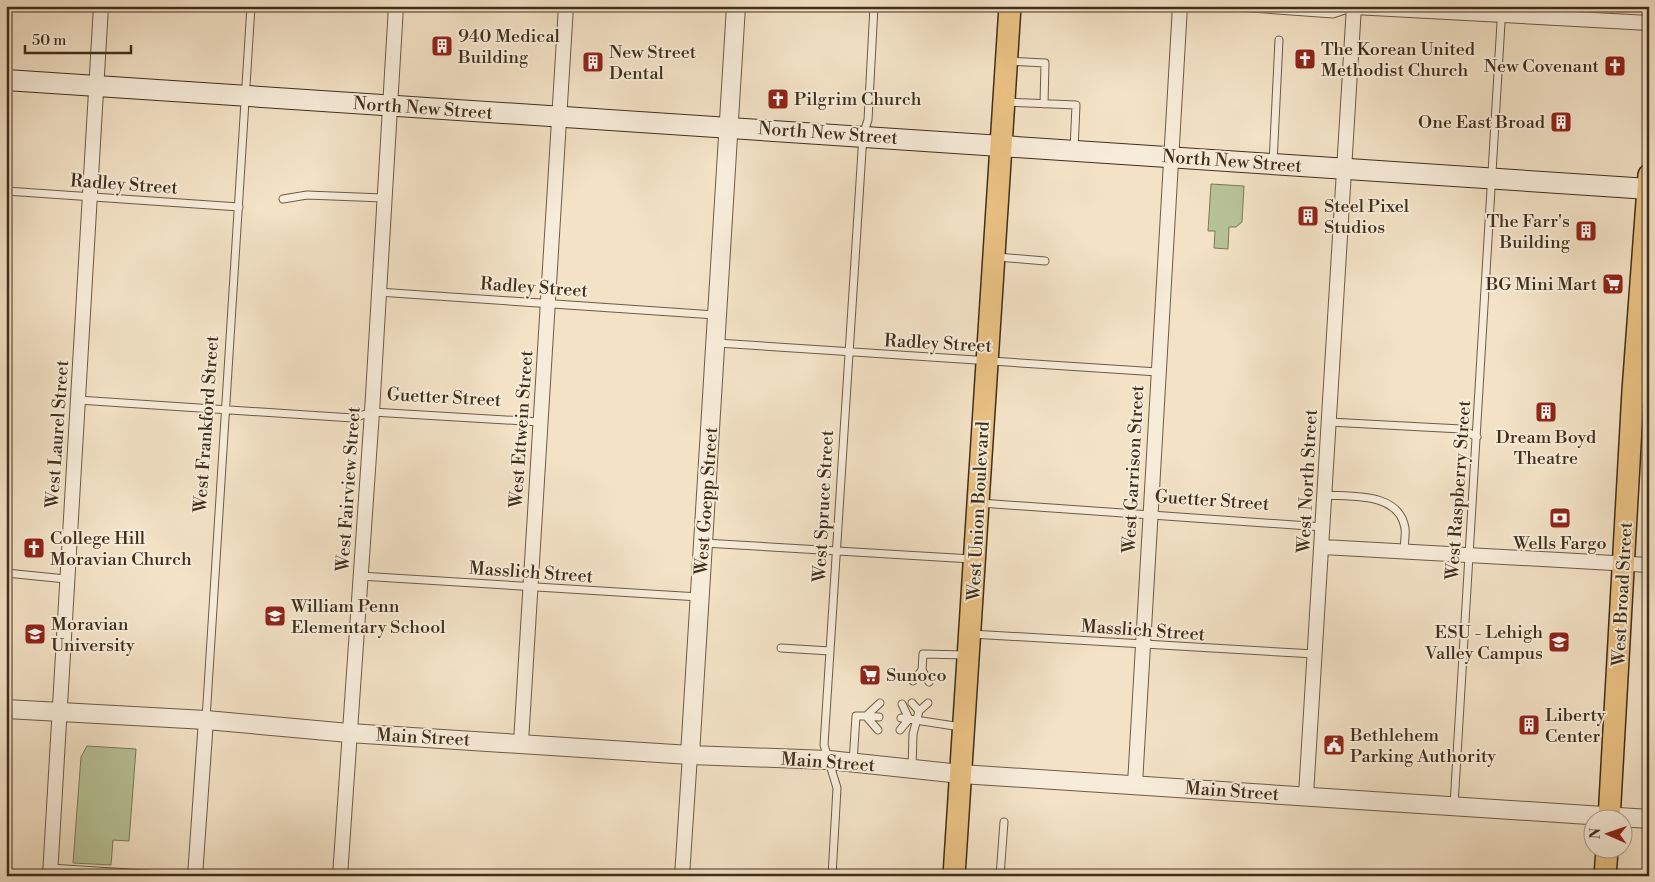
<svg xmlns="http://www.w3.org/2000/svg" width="1655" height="882" font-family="'Libre Bodoni',serif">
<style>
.green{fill:#b7c498;stroke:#7c7959}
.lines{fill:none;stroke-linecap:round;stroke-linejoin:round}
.service-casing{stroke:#6d5b45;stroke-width:9}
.minor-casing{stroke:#6d5b45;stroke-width:16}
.tertiary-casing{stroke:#6d5b45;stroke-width:20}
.secondary-casing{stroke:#402e1a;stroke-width:22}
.primary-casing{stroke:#402e1a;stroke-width:24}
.service{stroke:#f7ecda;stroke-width:7}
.minor{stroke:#f7ecda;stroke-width:14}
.tertiary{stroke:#f7ecda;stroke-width:18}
.secondary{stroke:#f7ecda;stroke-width:20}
.primary{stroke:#eac183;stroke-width:21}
.labels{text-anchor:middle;stroke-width:4;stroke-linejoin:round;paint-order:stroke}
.poi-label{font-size:18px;fill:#402e1a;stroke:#f7ecda;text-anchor:start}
.street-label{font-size:18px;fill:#402e1a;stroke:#f7ecda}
</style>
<rect width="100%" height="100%" fill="#f3e2c6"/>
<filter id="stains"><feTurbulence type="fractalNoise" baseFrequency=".004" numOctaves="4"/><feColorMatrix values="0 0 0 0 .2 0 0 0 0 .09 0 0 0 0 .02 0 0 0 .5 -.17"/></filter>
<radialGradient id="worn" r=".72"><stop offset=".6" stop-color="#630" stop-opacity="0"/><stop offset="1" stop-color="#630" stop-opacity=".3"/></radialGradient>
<path class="green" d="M1211 184 1244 186 1242 222 1236 227H1229L1228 249 1214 248 1215 231H1208Z
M87 746 136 749 129 841 113 840 111 865 73 863 81 757Z"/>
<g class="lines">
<g class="service-casing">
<path id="service" d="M1223 6 1333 14 1354 7
M1569 18 1570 6
M1009 61 1045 63 1044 104
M1006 102 1076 105 1074 150
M1273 163 1279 40
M6 191 239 207
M283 199 307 195 383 198
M997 257 1045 261
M378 292 715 315
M717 343 1158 372
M78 400 353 418 372 412 540 422
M1329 422 1461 429 1477 437
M1325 495C1352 497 1399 492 1405 528 1406 535 1404 544 1404 551
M980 503 1323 527
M704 543 972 559
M6 573 66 579
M360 576 699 597
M971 634 1315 654
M781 648 830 651
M922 670 923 654 966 655
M913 681 922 670 929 682
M912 703 919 711 913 734 912 769
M919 711 928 703
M901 718 909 719 902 704
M206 719 251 6
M878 730 866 716 879 717
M900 730 909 719 961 727
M853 763 856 716H866L880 703
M1454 805 1502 6
M50 868 176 876
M832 876 837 788 824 745 863 135 868 120 874 6
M1000 876 1004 822"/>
</g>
<g class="minor-casing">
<path id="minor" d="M1354 7 1649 23
M1323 547 1649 565
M521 742 566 6
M1135 784 1180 6
M1306 795 1354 6
M50 876 101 6
M195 876 206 720
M340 876 372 412 396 6
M682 876 690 755"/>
</g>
<g class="tertiary-casing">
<path id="tertiary" d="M6 709 206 720 349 733 690 755 829 760 961 774 1649 819
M690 755 736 6"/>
</g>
<g class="secondary-casing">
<path id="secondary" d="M6 80 1649 189"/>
</g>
<g class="primary-casing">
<path id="primary" d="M1609 820 1633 391 1649 175
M954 876 1010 6
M1605 876 1607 850"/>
</g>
<use href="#service" class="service"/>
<use href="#minor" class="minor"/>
<use href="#tertiary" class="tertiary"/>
<use href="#secondary" class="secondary"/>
<use href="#primary" class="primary"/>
</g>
<defs>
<g id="building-square" transform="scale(1.125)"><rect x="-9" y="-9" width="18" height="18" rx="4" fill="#8f2418" stroke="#f7ecda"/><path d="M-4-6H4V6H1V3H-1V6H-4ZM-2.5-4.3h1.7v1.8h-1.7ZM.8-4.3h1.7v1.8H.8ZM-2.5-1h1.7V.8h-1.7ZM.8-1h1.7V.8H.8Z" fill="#fff"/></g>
<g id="church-square" transform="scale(1.125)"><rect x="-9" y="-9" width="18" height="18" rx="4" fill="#8f2418" stroke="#f7ecda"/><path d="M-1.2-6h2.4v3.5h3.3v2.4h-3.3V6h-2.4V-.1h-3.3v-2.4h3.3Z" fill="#fff"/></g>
<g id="supermarket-square" transform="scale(1.125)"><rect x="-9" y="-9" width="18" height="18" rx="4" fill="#8f2418" stroke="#f7ecda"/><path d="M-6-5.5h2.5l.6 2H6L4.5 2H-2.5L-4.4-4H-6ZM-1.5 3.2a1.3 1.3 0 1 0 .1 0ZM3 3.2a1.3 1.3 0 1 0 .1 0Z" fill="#fff"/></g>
<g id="bank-square" transform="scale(1.125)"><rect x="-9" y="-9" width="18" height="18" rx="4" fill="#8f2418" stroke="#f7ecda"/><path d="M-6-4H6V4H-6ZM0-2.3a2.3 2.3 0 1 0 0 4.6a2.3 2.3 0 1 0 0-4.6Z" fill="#fff"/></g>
<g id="school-square" transform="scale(1.125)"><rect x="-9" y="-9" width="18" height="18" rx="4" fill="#8f2418" stroke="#f7ecda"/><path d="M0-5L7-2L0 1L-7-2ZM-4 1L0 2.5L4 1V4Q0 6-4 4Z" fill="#fff"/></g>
<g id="university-square" transform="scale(1.125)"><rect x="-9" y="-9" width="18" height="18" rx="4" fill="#8f2418" stroke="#f7ecda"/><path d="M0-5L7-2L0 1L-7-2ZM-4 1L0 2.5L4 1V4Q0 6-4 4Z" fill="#fff"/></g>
<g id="civic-square" transform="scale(1.125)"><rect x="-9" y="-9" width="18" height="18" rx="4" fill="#8f2418" stroke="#f7ecda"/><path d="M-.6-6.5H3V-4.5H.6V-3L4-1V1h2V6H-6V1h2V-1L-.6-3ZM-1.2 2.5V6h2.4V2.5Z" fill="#fff"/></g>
</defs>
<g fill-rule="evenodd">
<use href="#building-square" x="442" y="46"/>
<use href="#church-square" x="1305" y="59"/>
<use href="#building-square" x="593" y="62"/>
<use href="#church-square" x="1615" y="66"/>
<use href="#church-square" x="778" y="99"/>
<use href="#building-square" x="1561" y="122"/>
<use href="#building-square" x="1308" y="216"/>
<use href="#building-square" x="1586" y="231"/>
<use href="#supermarket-square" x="1613" y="284"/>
<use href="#building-square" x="1546" y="412"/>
<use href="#bank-square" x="1560" y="518"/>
<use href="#church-square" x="34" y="548"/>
<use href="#school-square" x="275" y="616"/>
<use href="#university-square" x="35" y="634"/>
<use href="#university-square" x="1559" y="642"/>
<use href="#supermarket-square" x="870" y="675"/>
<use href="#building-square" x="1529" y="725"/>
<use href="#civic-square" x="1334" y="745"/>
</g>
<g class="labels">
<g class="poi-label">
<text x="458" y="42">940 Medical<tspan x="458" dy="21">Building</tspan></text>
<text x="1321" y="55">The Korean United<tspan x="1321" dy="21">Methodist Church</tspan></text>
<text x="609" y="58">New Street<tspan x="609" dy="21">Dental</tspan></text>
<text x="1599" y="72" text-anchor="end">New Covenant</text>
<text x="794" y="105">Pilgrim Church</text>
<text x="1545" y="128" text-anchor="end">One East Broad</text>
<text x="1324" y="212">Steel Pixel<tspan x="1324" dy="21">Studios</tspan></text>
<text x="1570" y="227" text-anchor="end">The Farr's<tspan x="1570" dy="21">Building</tspan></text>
<text x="1597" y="290" text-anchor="end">BG Mini Mart</text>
<text x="1546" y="443" text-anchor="middle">Dream Boyd<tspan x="1546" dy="21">Theatre</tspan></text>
<text x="50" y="544">College Hill<tspan x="50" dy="21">Moravian Church</tspan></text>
<text x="1560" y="549" text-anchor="middle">Wells Fargo</text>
<text x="291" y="612">William Penn<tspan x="291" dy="21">Elementary School</tspan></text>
<text x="51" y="630">Moravian<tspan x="51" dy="21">University</tspan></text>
<text x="1543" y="638" text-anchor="end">ESU - Lehigh<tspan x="1543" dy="21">Valley Campus</tspan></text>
<text x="886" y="681">Sunoco</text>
<text x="1545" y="721">Liberty<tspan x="1545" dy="21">Center</tspan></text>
<text x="1350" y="741">Bethlehem<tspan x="1350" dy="21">Parking Authority</tspan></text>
</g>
<g class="street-label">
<text transform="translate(423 108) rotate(4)" y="6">North New Street</text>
<text transform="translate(828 133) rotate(4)" y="6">North New Street</text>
<text transform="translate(1232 161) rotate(4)" y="6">North New Street</text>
<text transform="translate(124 184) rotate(4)" y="6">Radley Street</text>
<text transform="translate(534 287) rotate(4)" y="6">Radley Street</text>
<text transform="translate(938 343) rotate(3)" y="6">Radley Street</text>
<text transform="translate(444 397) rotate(3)" y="6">Guetter Street</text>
<text transform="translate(206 424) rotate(-86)" y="6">West Frankford Street</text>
<text transform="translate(521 429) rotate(-86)" y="6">West Ettwein Street</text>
<text transform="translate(57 434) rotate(-86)" y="6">West Laurel Street</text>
<text transform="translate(1133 469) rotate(-87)" y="6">West Garrison Street</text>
<text transform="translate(1307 481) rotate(-87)" y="6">West North Street</text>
<text transform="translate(348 489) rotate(-86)" y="6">West Fairview Street</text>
<text transform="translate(1458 490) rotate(-86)" y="6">West Raspberry Street</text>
<text transform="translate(1212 500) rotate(4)" y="6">Guetter Street</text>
<text transform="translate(706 501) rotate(-86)" y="6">West Goepp Street</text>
<text transform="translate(823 506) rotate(-87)" y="6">West Spruce Street</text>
<text transform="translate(978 511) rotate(-87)" y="6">West Union Boulevard</text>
<text transform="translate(531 572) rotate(4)" y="6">Masslich Street</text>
<text transform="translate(1622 594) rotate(-87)" y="6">West Broad Street</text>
<text transform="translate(1143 630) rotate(4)" y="6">Masslich Street</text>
<text transform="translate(423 737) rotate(3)" y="6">Main Street</text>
<text transform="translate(828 762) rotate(4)" y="6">Main Street</text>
<text transform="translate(1232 791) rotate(4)" y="6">Main Street</text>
</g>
</g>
<rect width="1655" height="882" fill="none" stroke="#f3e2c6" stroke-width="25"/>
<rect x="8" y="8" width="1640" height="867" fill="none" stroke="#402e1a" stroke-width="2.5"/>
<rect x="12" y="12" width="1630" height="857" fill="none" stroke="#402e1a"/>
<g transform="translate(1608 834) rotate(272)"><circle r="24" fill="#f7ecda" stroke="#aea08d"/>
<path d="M0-4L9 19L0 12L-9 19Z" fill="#8f2418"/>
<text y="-8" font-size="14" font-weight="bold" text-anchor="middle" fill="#402e1a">N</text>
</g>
<path d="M25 45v8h106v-8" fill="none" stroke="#402e1a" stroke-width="2.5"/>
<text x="32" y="45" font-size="15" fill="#402e1a" stroke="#f7ecda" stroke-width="4" paint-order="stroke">50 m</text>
<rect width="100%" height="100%" filter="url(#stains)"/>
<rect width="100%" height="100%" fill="url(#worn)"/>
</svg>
